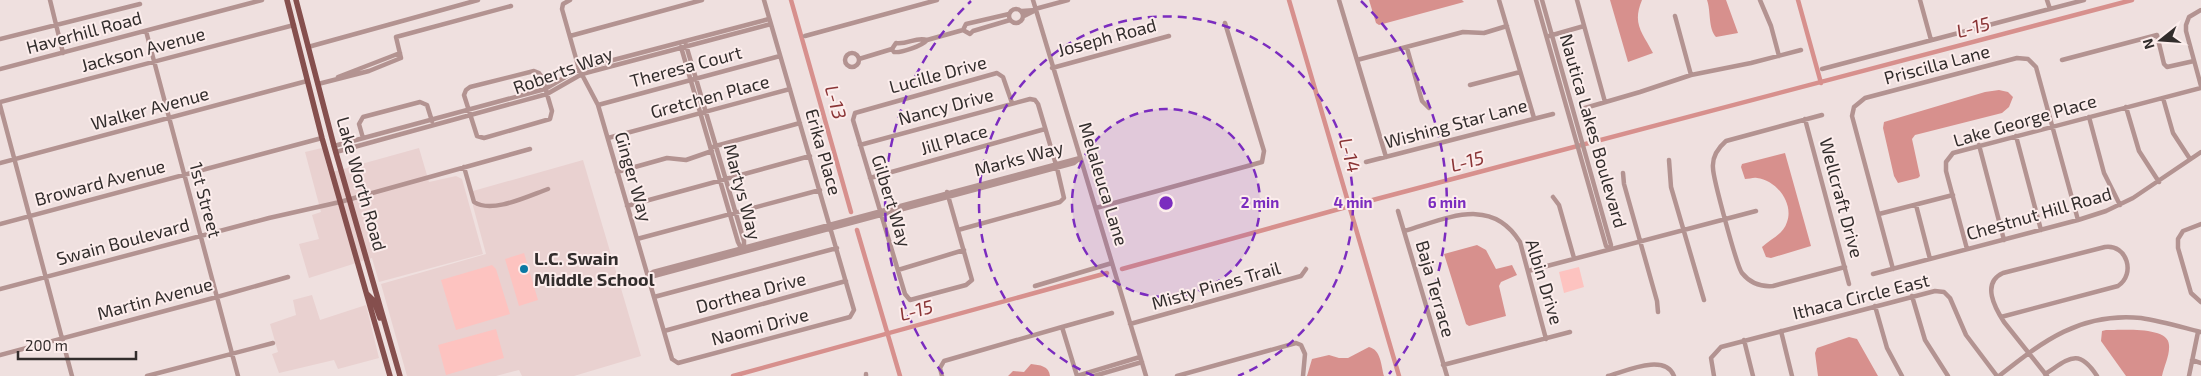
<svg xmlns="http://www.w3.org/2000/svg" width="2201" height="376" font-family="'Exo 2',sans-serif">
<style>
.built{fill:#e9d1d0}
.green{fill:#fdc3c0}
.water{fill:#d7908d}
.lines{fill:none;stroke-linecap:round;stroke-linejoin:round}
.canal{stroke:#d7908d;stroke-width:4.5}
.minor{stroke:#b39391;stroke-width:4.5}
.major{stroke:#854f4d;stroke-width:5.5}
.ring{fill:none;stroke:#7b2cbf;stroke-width:2.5;stroke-dasharray:9 6}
.poi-dot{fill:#0b78a3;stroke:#fcedec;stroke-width:2}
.labels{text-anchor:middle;stroke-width:4;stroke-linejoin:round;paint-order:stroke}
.street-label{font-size:18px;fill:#322d2c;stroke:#fcedec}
.poi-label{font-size:18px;font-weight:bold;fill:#322d2c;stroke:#fcedec;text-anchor:start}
.water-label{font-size:19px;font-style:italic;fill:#8a3536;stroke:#fcedec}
.centre{fill:#7b2cbf;stroke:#fcedec;stroke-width:2.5}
.ring-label{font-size:15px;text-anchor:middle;font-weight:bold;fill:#7b2cbf;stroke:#fcedec;stroke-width:4;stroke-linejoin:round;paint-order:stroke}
</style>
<rect width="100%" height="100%" fill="#efe0df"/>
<path class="built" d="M322 148 329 173 419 148 429 182 456 176 462 179 483 254 379 282 372 258 309 278 299 244 319 239 312 215 321 212 305 152Z
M583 160 641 356 574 376H522L519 370 496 376H407L381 284 486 254 473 206V191Z
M312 295 320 320 366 305 379 358 338 369 334 360 279 373 272 354 278 352 270 324 296 315 293 300Z"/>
<path class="green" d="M524 253 538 300 519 306 505 259Z
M492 265 496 269 510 314 456 330 441 280Z
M1579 267 1584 287 1564 293 1559 272Z
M496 329 504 358 446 375 438 345Z"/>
<path class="water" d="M1369 0H1462L1464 2 1379 25 1376 23Z
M1610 0H1642C1632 24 1642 32 1653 53L1628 62Z
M1707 0H1726L1738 33 1716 37C1708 28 1711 11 1707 0Z
M1999 90 2008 92 2013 97 2009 107 2002 113 1915 135 1912 139 1920 176 1918 178 1898 183 1894 176 1883 128 1884 122 1985 92Z
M1785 153 1811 246 1771 258 1766 257 1762 247C1770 239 1783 235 1787 222 1794 203 1776 180 1757 178 1754 177 1749 179 1745 179L1741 167 1742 164Z
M1477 245 1486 250 1496 269 1512 265 1517 275 1501 282 1499 286 1506 316 1469 326 1466 324 1444 254Z
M2106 330C2121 330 2169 326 2169 345 2170 355 2164 366 2162 376H2126L2101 341 2102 331Z
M1849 337 1857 339 1878 376H1818L1815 353 1817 348Z
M1369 347C1381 350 1381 365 1384 376H1307L1312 359 1329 355 1339 358H1348Z
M1031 364C1040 365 1049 366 1050 376H1008L1013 371 1024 372Z"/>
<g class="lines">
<path class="canal" d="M791 0 851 212
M1289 0 1399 376
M1798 0 1821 83
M857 230 900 376
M1122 269 1350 206 2132 0
M733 376 1107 273"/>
<path class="minor" d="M50 0 63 53
M570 0 563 4 562 9 579 69 598 105 672 359 678 363 850 317 854 310 764 0
M1033 0 1146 376
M1339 0 1386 157
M1499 0 1534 118
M1536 0 1606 246 1610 249
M1542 0 1611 245 1610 249
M1577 0 1605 102
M1760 0 1771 26 1779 56
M1920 0 1931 40
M2047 0 2050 9
M1009 16a7 7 0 1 1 14 0a7 7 0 1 1-14 0Z
M1035 9 1068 0
M2201 10 2189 17 2186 25V31L2201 86
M1022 11 1036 10 1024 16
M1675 16 1691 75
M963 30 970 34 973 31 1010 20
M146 31 238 376
M570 36 702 0
M805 36 937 0
M1549 36 1584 26
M0 39 140 4
M686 45 744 241V249
M308 47 478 0
M681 47 738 242 742 250
M1407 48 1422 101 1429 108
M892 49 894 52C901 53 922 46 927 40
M845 60a7 7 0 1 1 14 0a7 7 0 1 1-14 0Z
M859 59 892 49 896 43C907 45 917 36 927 40L963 30 966 24 1009 14
M1357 60 1463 32 1484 33 1507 26
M2062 60 2157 35 2164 64 2167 67 2194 61
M1052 68 1169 36
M0 69 262 0
M1822 69 2084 0
M534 71 539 73 542 77 552 111 550 119 484 138 477 136 464 95 466 90 470 87Z
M338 77 400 53
M318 84 369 71 401 58 396 37 511 6
M1470 85 1520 72
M2163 98 2173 133 2190 159
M0 102 294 25
M0 105 72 376
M598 105 780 56
M2126 107 2139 151 2159 182
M1585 108 1640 92 1691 75 1751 63 1801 50
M1822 115 1726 141C1718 148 1712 158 1713 168 1713 178 1737 267 1742 273 1750 283 1760 287 1773 286L1845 267
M2089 117 2104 173 2120 205
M1805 119 1849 284
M2016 136 2041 230
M363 138 359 124 363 117 420 102 427 105 432 121
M608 138 790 89
M860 145 1030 99 1035 100 1038 104 1057 168 1064 198 1060 202 958 230
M1979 145 2004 240
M334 146 545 89 579 69 769 19
M712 147 800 123
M336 152 547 94 582 74 771 24
M1669 160 1671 187 1704 300
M1366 162 1553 114
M0 163 307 81
M464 167 474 202C492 214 528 196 548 189
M617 172 667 158 686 160 712 151
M1623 173 1624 184 1657 301 1658 312
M870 178 1045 129
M947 192 972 280 966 285 910 300 905 294 853 120 855 113 997 73 1003 77 1012 103
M1553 197 1559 205 1574 258
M1916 205 1930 259
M627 206 810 156
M1096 208 1262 162 1264 151 1225 23
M1398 211 1447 376
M1879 214 1953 195
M0 224 322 138
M2201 224 2183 231 2178 239V248L2191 293 2201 302
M1404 231C1446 219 1491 195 1520 242L1546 339
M637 239 820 190
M1967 249 1946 171V162L1953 153 2201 88
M1893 269 1852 116 1854 107 1865 98 2017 58 2028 59 2036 67 2078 220
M898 270 964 250
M1528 271 1756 211
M1873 274 2078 220 2106 211 2133 198 2201 152
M647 276H654L1074 163 1080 158
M647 276 653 272 1080 158
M1035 286 1112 263
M0 289 269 218 340 202 530 149
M1912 296 1925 340 1948 376
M654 297 837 248
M1875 306 1887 348 1902 376
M2001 317 2118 286C2136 274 2127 244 2105 247L2003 273C1981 283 1995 308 2004 322L2047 376
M1130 324 1301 276 1306 269
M1062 327 1112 313
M664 331 846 281
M1781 331 1792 376
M1744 340 1753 376
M0 355 217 297 288 277
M2192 360 2201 363
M1443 365 1570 332
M866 374V376
M2045 374C2069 359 2078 347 2097 376
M147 376 273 343
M942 376 940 368 944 361 1062 327 1077 376
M1077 376 1140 357
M1094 376 1142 362
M1177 376 1296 343 1301 345 1305 354 1303 376
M1608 376C1626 371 1665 353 1674 376
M1714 376 1711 358 1721 347 1935 291 1944 292 1950 298 1966 335 1997 376
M1999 376C2043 341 2081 312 2141 318 2161 321 2181 327 2201 332
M2189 376 2198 332"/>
<path class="major" d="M287 0 322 138 390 376
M296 0 334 146 400 376
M367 294 374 301 380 318"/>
</g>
<circle cx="1166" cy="203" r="94" fill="#7b2cbf" fill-opacity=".12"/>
<g class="ring">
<circle cx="1166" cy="203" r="94"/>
<path d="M1094 376A187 187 0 1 1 1238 376"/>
<path d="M943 374A281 281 0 0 1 971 1M1361 1A281 281 0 0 1 1389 374"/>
</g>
<circle class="poi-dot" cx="524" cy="269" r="5"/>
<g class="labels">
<g class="street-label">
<text transform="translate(84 33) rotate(-15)" y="6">Haverhill Road</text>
<text transform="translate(1107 38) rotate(-15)" y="6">Joseph Road</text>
<text transform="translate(143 50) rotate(-15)" y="6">Jackson Avenue</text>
<text transform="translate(1937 65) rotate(-15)" y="6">Priscilla Lane</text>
<text transform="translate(686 67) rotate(-15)" y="6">Theresa Court</text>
<text transform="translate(563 71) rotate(-20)" y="6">Roberts Way</text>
<text transform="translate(938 75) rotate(-15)" y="6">Lucille Drive</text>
<text transform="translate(710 97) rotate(-15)" y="6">Gretchen Place</text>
<text transform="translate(946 107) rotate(-15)" y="6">Nancy Drive</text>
<text transform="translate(150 109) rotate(-15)" y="6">Walker Avenue</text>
<text transform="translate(2025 121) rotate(-16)" y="6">Lake George Place</text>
<text transform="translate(1456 124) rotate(-15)" y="6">Wishing Star Lane</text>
<text transform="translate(1593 131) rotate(74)" y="6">Nautica Lakes Boulevard</text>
<text transform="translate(954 140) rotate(-16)" y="6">Jill Place</text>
<text transform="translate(823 152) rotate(74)" y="6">Erika Place</text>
<text transform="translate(1019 159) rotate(-15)" y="6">Marks Way</text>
<text transform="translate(633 177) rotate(74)" y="6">Ginger Way</text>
<text transform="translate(100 183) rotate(-15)" y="6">Broward Avenue</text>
<text transform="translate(361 184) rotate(74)" y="6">Lake Worth Road</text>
<text transform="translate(1103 184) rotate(73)" y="6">Melaleuca Lane</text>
<text transform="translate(742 192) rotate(75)" y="6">Martys Way</text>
<text transform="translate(1841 198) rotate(75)" y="6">Wellcraft Drive</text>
<text transform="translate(205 200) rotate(75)" y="6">1st Street</text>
<text transform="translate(891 201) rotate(73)" y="6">Gilbert Way</text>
<text transform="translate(2039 214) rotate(-16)" y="6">Chestnut Hill Road</text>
<text transform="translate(123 242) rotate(-15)" y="6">Swain Boulevard</text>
<text transform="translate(1544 282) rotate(73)" y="6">Albin Drive</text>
<text transform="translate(1216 286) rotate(-16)" y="6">Misty Pines Trail</text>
<text transform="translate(1435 289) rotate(74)" y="6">Baja Terrace</text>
<text transform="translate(751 293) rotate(-15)" y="6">Dorthea Drive</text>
<text transform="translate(1861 297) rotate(-14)" y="6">Ithaca Circle East</text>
<text transform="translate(155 299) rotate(-15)" y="6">Martin Avenue</text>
<text transform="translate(760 327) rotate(-15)" y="6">Naomi Drive</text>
</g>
<g class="poi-label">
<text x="534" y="265">L.C. Swain<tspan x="534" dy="21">Middle School</tspan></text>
</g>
<g class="water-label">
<text transform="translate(1973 27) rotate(-15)" y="7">L-15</text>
<text transform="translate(836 102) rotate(74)" y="7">L-13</text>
<text transform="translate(1350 155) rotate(74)" y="7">L-14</text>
<text transform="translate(1467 161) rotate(-15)" y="7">L-15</text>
<text transform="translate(916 310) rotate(-15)" y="7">L-15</text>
</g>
</g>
<circle cx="1166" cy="203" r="8" class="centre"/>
<g class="ring-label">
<text x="1260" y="208">2 min</text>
<text x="1353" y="208">4 min</text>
<text x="1447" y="208">6 min</text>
</g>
<g transform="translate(2161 40) rotate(253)" stroke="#fcedec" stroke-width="4" paint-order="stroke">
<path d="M0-4L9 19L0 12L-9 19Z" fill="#322d2c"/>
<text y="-8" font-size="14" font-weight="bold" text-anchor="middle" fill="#322d2c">N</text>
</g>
<path d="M18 351v8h118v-8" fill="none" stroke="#322d2c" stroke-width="2.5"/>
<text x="25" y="351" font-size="15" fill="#322d2c" stroke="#fcedec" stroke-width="4" paint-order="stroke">200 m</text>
</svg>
